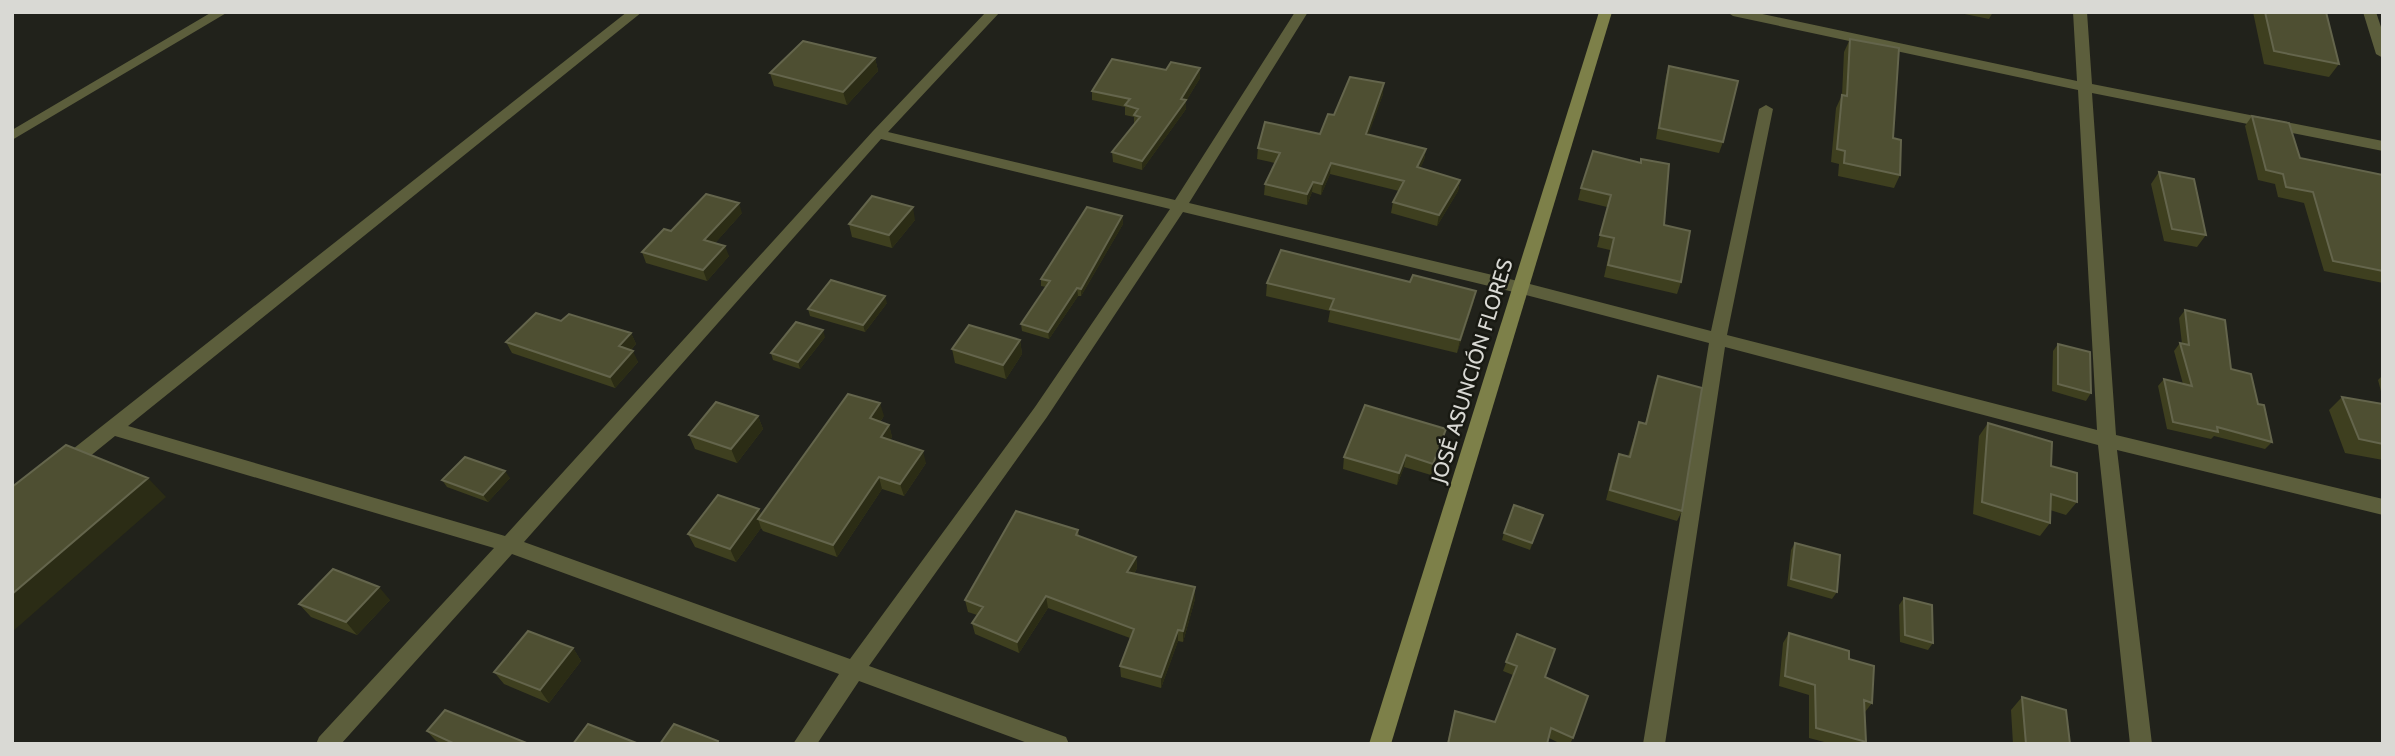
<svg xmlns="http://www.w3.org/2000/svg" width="2395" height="756" font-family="Cabin,sans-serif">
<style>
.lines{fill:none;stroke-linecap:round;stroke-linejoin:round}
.street{fill:#5c5e3c;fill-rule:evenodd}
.secondary{fill:#7d8049;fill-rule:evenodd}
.wall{fill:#3e3f1f}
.shaded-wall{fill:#2b2c15}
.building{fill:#4e4f32;stroke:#64654c;stroke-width:2}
.labels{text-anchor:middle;stroke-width:5;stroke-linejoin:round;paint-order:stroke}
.street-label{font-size:21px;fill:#d9d9d4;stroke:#181912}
</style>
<rect width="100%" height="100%" fill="#21221b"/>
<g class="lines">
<path class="street" d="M212 12H228L12 140V130Z
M627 12H642L128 426 505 536 873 131 986 12H1000L888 132 1175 200 1295 12H1308L1189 203 1522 282 1711 331 1759 109 1766 105 1773 109 1727 335 2097 430 2078 90 1733 16 1727 12H1753L2077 81 2073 12H2087L2092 84 2383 141V151L2092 93 2116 435 2383 499V515L2117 450 2152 744H2130L2098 445 1725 347 1665 744H1643L1709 343 1522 294 1183 212 1047 417 869 666 1066 737 1069 744H1030L859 681 817 744H793L839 674 512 554 341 744H316L319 737 494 548 115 436 73 470H59L57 465 59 460ZM881 139 1170 209 1035 407 850 659 524 542Z
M2363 12H2376L2383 33V58L2376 54Z"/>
<path class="secondary" d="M1599 12H1612L1391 744H1369Z"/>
</g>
<path class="wall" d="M1955 12H1993L1989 19Z
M2253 12H2326L2339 64 2329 77 2264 64Z
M1850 39 1893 138 1900 175 1894 188 1838 176 1839 164 1831 162 1836 108 1842 95 1844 52Z
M875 58 878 71 847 105 774 86 770 73Z
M1669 66 1723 142 1719 153 1656 139 1666 76Z
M1200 78 1186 101V109L1142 170 1113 162 1112 152 1134 124V117L1125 115V107L1092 100V91Z
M1383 94 1368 135 1426 149 1424 160 1420 168 1460 180 1458 191 1437 226 1391 213 1393 202 1399 191 1330 174 1321 195 1312 192 1307 205 1264 195 1265 184 1275 163 1257 159 1258 148 1320 134 1334 115Z
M2252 116 2300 158 2383 175V283L2324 271 2304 203 2278 197 2275 184 2258 180 2245 126Z
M1641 159 1664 225 1681 282 1677 294 1604 277 1610 250 1597 247 1607 207 1578 200 1581 188 1640 162Z
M2159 172 2206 235 2197 247 2164 241 2151 184Z
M742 213 715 243 729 256 707 281 646 263 642 252 671 231Z
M1122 216 1123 224 1081 296H1078L1049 339 1022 331 1021 324 1046 287 1041 286V279Z
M915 220 892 248 852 237 849 224Z
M1410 282 1476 291 1473 304 1457 353 1328 322 1330 311 1266 296 1267 283Z
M887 303 865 332 810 316 808 309Z
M2185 310 2258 404 2272 442 2265 449 2214 436 2211 439 2167 429 2158 386 2164 379 2183 384 2174 351 2180 343 2182 344 2179 318Z
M561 321 631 333 636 344 631 350 638 362 615 388 512 353 506 342Z
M825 337 800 369 773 360 771 353Z
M1020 340 1022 354 1006 379 955 363 952 349Z
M2058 344 2091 393 2086 401 2052 391 2053 351Z
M2383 375V399L2378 380Z
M1658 376 1682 511 1677 521 1606 500 1615 464 1619 454 1628 456 1639 422 1645 424 1654 386Z
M2342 397 2383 404V460L2345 453 2329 410Z
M758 416 763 429 737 463 695 449 689 435Z
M884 416 880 422 889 425 892 437 890 440 926 463 904 496 882 489 837 557 763 531 761 528 736 562 695 547 688 534 761 514Z
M1988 423 2051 466 2077 502 2066 515 2050 510V523L2040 536 1973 514 1979 436Z
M1446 429 1443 441 1431 475 1404 467 1397 485 1343 469 1344 457Z
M510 478 488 502 447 487 442 480Z
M1543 515 1530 550 1502 540 1504 533Z
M1078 530 1079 536 1136 557 1137 568 1134 574 1195 599 1183 642 1178 641 1161 688 1121 677 1120 666 1130 638 1048 608 1019 653 975 634 972 623 977 615 968 612 965 600Z
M1795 543 1837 592 1832 599 1787 586 1791 550Z
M1904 598 1933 643 1928 650 1900 642 1899 605Z
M390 600 357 635 311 617 299 604Z
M1789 633 1849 659 1872 703 1865 712 1866 742 1865 744H1832L1809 738V695L1779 686 1783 643Z
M1517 634 1545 677 1573 738 1570 744H1561L1549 738 1547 744H1447L1455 711 1495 722 1513 675 1503 671Z
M573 648 581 661 549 703 504 684 494 672Z
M2022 697 2070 744H2013L2011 710Z
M427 731 529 744H443L436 741Z"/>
<path class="shaded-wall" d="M875 58 878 71 847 105 843 92Z
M1200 68V78L1186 101V109L1142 170V161Z
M1384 83 1383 94 1365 145 1366 134Z
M1426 149 1424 160 1416 178 1417 167Z
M1331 163 1330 174 1321 195 1322 184Z
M1460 180 1458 191 1437 226 1439 215Z
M1313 182 1312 192 1307 205V194Z
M739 203 742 213 708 251 704 240Z
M913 207 915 220 892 248 889 235Z
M1122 216 1123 224 1081 296V289Z
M725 246 729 256 707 281 703 270Z
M1077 288 1078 296 1049 339 1048 332Z
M1476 291 1473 304 1457 353 1460 340Z
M885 296 887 303 865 332 863 325Z
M823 330 825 337 800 369 798 362Z
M631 333 636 344 624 357 619 346Z
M1020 340 1022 354 1006 379 1003 365Z
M633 351 638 362 615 388 610 377Z
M880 403 884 416 873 431 870 418Z
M758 416 763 429 737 463 731 449Z
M889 425 892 437 884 449 881 437Z
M1446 429 1443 441 1431 475 1433 464Z
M923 451 926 463 904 496 900 484Z
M1406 455 1404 467 1397 485 1399 473Z
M505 471 510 478 488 502 483 495Z
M879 477 882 489 837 557 833 545Z
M148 478 166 497 12 632V594Z
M759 509 764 521 758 519 761 528 736 562 730 549Z
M1136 557 1137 568 1128 584 1127 572Z
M379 587 390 600 357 635 346 622Z
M1195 587V599L1183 642V631Z
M1046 596 1048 608 1019 653 1017 642Z
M1178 630V641L1161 688V677Z
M573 648 581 661 549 703 540 690Z"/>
<path class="building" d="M2265 12H2326L2339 64 2274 51Z
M1850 39 1899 48 1893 138 1901 140 1900 175 1844 163 1845 151 1837 149 1842 95 1847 96Z
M803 41 875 58 843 92 770 73Z
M1112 59 1166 70 1171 62 1200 68 1181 99 1186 100 1142 161 1112 152 1140 117 1134 115 1138 109 1125 105 1130 99 1092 91Z
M1669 66 1738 81 1723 142 1659 128Z
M1350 77 1384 83 1366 134 1426 149 1417 167 1460 180 1439 215 1393 202 1404 181 1331 163 1322 184 1313 182 1307 194 1265 184 1280 153 1258 148 1265 122 1320 134 1328 114 1334 115Z
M2252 116 2289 123 2300 158 2383 175V271L2333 261 2313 192 2286 187 2283 174 2266 170Z
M1593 151 1641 163V159L1669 164 1664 225 1690 231 1681 282 1608 265 1614 238 1600 235 1611 195 1581 188Z
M2159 172 2194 179 2206 235 2172 229Z
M706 194 739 203 704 240 725 246 703 270 642 252 664 229 671 231Z
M872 196 913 207 889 235 849 224Z
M1087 207 1122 216 1081 289 1077 288 1048 332 1021 324 1050 281 1041 279Z
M1281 250 1410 282 1413 275 1476 291 1460 340 1330 309 1334 299 1267 283Z
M831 280 885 296 863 325 808 309Z
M2185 310 2225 320 2231 369 2251 374 2258 404 2264 405 2272 442 2217 427 2218 432 2173 422 2164 379 2192 386 2180 343 2189 345Z
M536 313 561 321 569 314 631 333 619 346 633 351 610 377 506 342Z
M796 322 823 330 798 362 771 353Z
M969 325 1020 340 1003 365 952 349Z
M2058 344 2090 352 2091 393 2058 384Z
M1658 376 1702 388 1682 511 1610 490 1619 454 1630 457 1639 422 1646 424Z
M848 394 880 403 870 418 889 425 881 437 923 451 900 484 879 477 833 545 758 519Z
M2342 397 2383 404V444L2359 439Z
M716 402 758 416 731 449 689 435Z
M1365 405 1446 429 1433 464 1406 455 1399 473 1344 457Z
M1988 423 2052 442 2051 466 2077 473V502L2051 494 2050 523 1982 502Z
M66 445 148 478 12 594V487Z
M465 457 505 471 483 495 442 480Z
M718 495 759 509 730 549 688 534Z
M1514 505 1543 515 1532 543 1504 533Z
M1016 511 1078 530 1076 535 1136 557 1127 572 1195 587 1183 631 1178 630 1161 677 1120 666 1134 629 1046 596 1017 642 972 623 983 607 965 600Z
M1795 543 1840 555 1837 592 1791 579Z
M333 569 379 587 346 622 299 604Z
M1904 598 1932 605 1933 643 1905 635Z
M528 631 573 648 540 690 494 672Z
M1789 633 1849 651V659L1874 666 1872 703 1864 700 1866 742 1816 728 1815 685 1785 676Z
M1517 634 1555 649 1545 677 1588 696 1573 738 1551 728 1547 744H1448L1455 711 1495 722 1517 666 1506 662Z
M2022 697 2066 710 2070 744H2026Z
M445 710 529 744H455L427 731Z
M588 724 639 744H573Z
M674 724 718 741 717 744H660Z"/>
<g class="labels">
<g class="street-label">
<text transform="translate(1472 371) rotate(-73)" y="7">JOSÉ ASUNCIÓN FLORES</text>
</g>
</g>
<rect width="2395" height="756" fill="none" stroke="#d9d9d4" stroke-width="28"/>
</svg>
